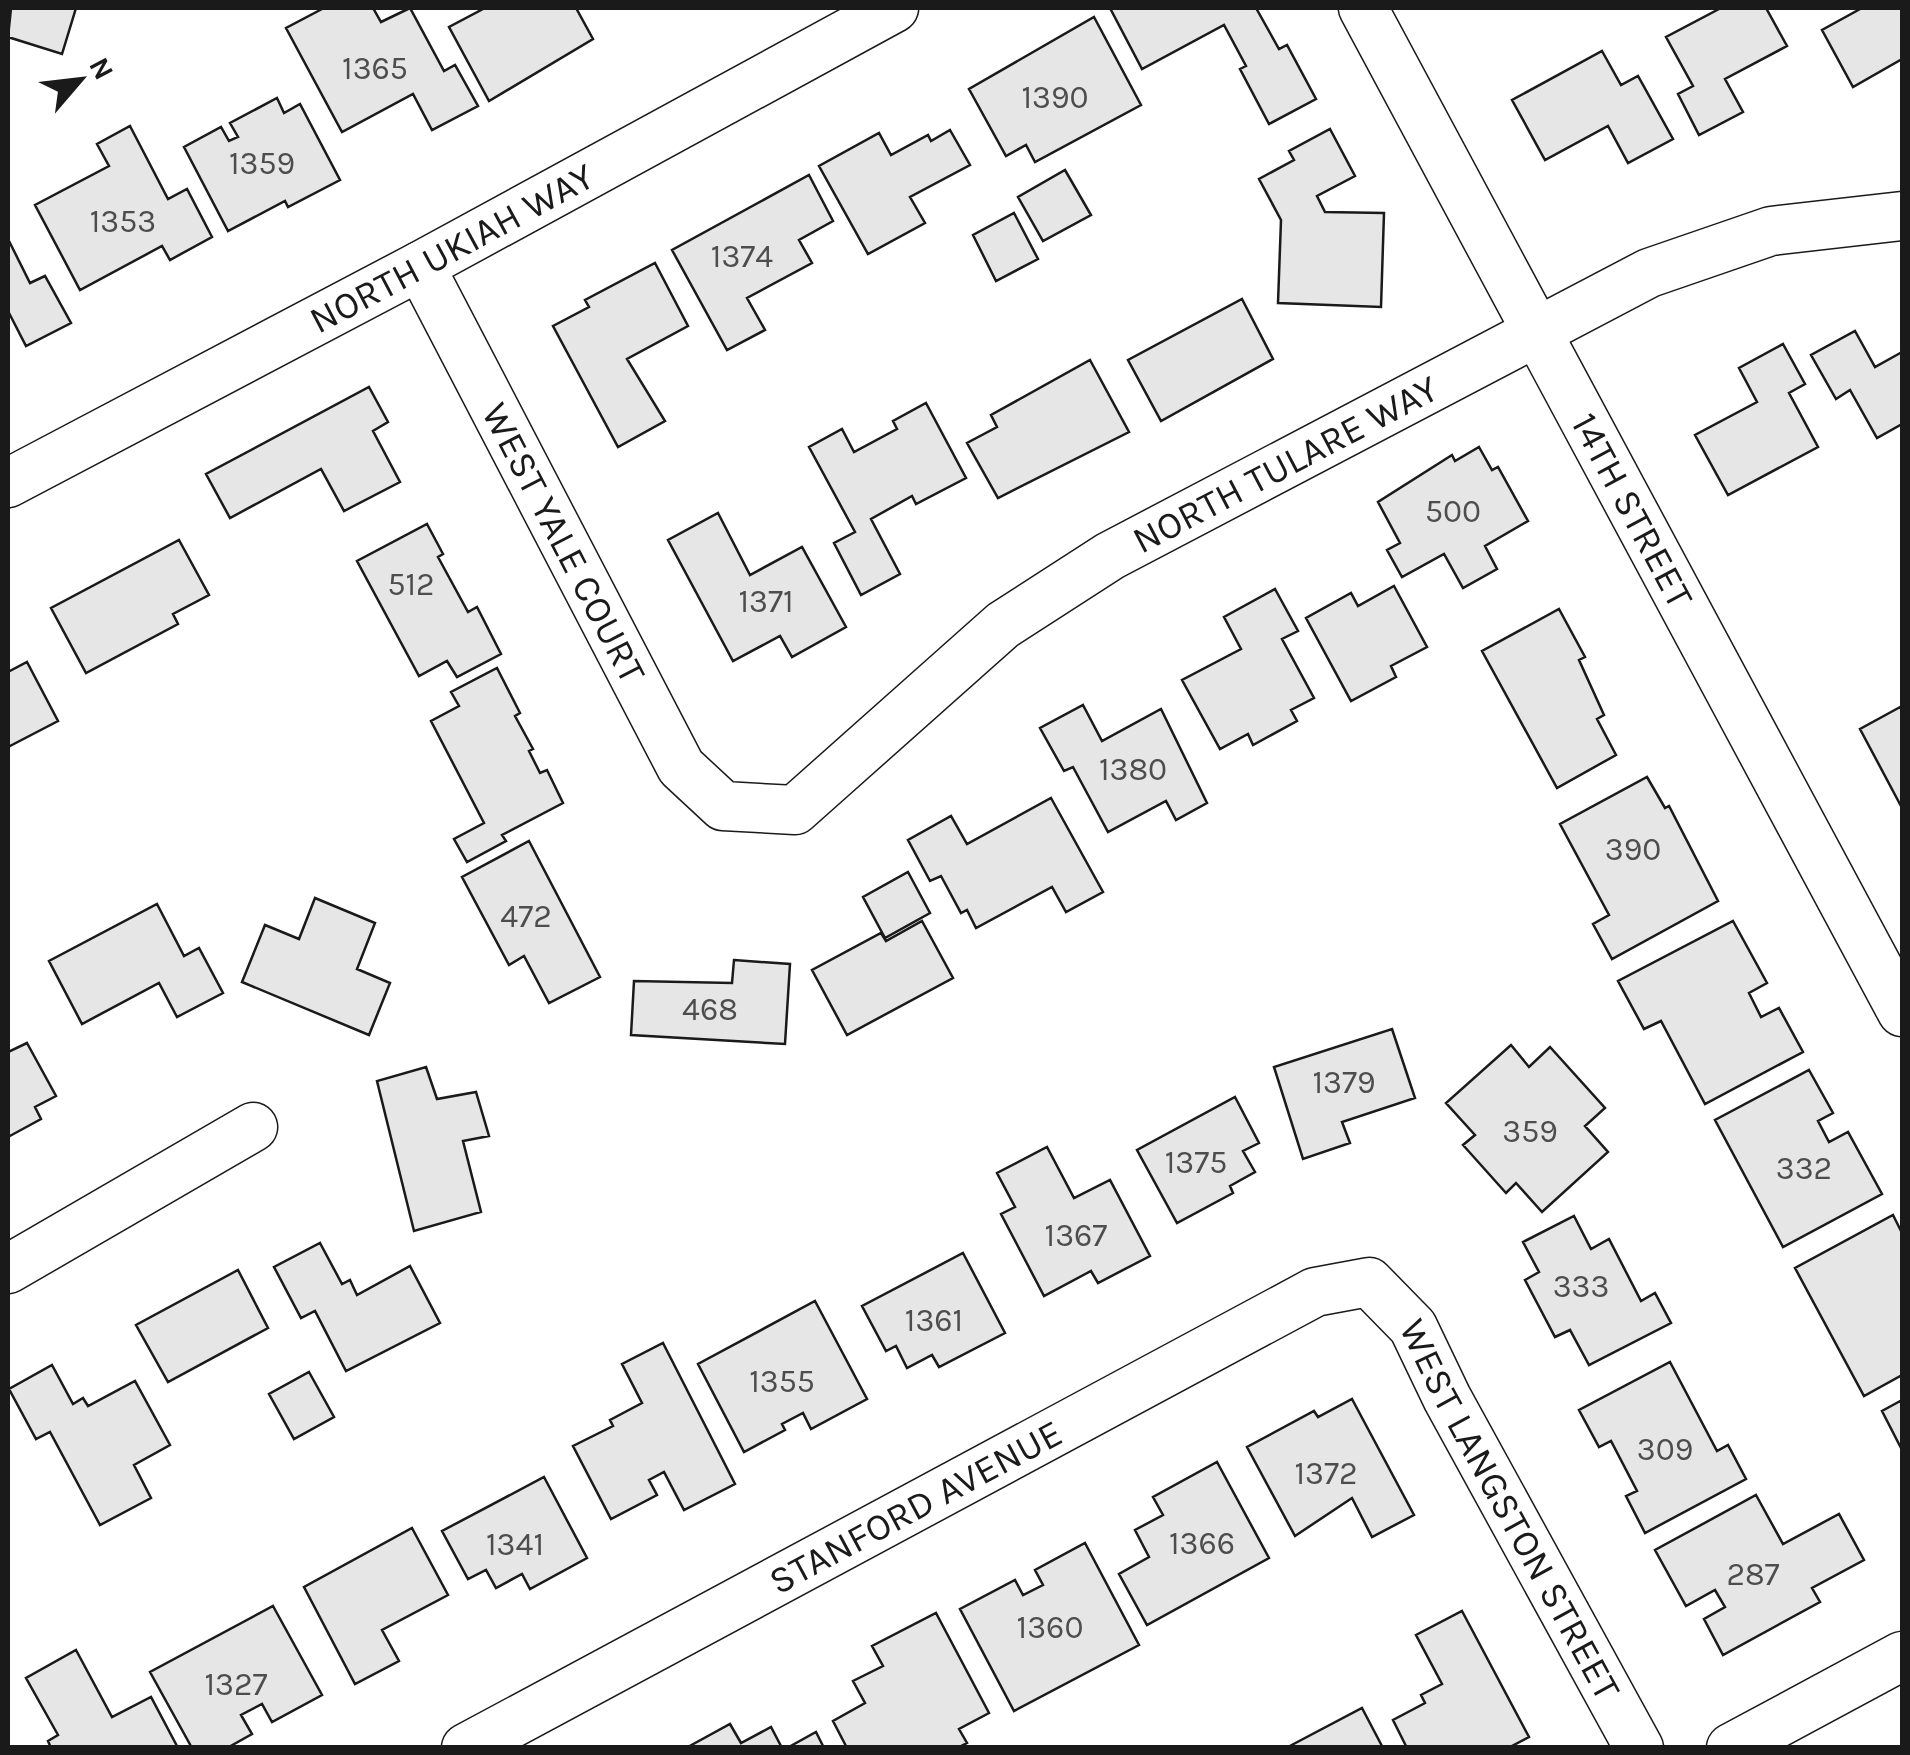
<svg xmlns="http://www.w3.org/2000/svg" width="1910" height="1755" font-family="Karla,sans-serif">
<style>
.building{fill:#e6e6e6;stroke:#1a1a1a;stroke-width:2.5}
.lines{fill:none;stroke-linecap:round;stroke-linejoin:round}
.minor-casing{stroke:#1a1a1a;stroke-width:51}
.minor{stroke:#fff;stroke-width:48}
.labels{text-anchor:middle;stroke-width:8;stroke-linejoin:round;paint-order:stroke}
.number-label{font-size:32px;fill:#4d4d4d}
.street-label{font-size:38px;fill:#1a1a1a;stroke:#fff}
</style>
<rect width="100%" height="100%" fill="#fff"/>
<path class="building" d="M11 8H76L62 54 8 37Z
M324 8H373L381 22 410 8 444 71 455 65 478 106 432 130 413 94 342 132 286 28Z
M485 8H576L593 39 489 101 449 27Z
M1110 8H1256L1279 49 1287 45 1316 99 1269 124 1240 69 1246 66 1224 25 1142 69Z
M1721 8H1766L1787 46 1725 79 1743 112 1699 135 1678 94 1693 86 1666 37Z
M1862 8H1902V59L1853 87 1822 30Z
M1094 17 1141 105 1035 162 1026 145 1006 156 969 89Z
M1602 51 1621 85 1638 76 1673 139 1628 163 1608 126 1545 160 1512 100Z
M277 98 284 113 300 104 340 180 288 207 285 201 228 231 184 147 221 127 229 141 238 137 230 123Z
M130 126 168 199 187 189 212 237 170 260 162 246 80 290 35 205 109 166 97 144Z
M1330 129 1355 176 1317 196 1325 212 1384 213 1381 307 1278 303 1281 220 1259 179 1294 160 1289 151Z
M950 130 970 165 910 197 925 223 868 254 819 166 879 133 891 155 928 135 931 141Z
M1065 170 1091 215 1043 241 1018 197Z
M809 175 833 221 799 240 812 263 747 298 765 330 727 350 672 250Z
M1014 213 1038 259 996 281 973 235Z
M8 239 30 283 45 276 71 323 26 346 8 311Z
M655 263 688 326 627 359 665 421 618 447 553 326 589 307 585 300Z
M1242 299 1273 359 1161 421 1128 360Z
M1855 331 1875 367 1902 352V424L1877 438 1850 390 1836 399 1811 355Z
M1783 344 1805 384 1789 393 1818 447 1728 495 1695 435 1757 402 1739 368Z
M1090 360 1129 432 998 498 967 443 997 427 991 415Z
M369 387 388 422 373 431 400 482 344 511 321 469 230 518 206 474Z
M926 403 966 478 916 504 912 496 871 519 900 574 861 595 834 543 855 532 809 447 842 429 854 452 897 429 893 421Z
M1479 447 1492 470 1498 467 1528 521 1485 546 1497 569 1463 588 1444 554 1402 577 1387 550 1400 543 1378 502 1452 455 1455 461Z
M718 513 750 575 802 547 846 627 792 657 780 636 733 661 668 540Z
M427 524 443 554 438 557 468 612 477 607 501 654 457 677 447 661 419 676 357 561Z
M179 540 209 595 173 614 178 624 86 673 51 608Z
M1394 586 1427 647 1391 666 1396 677 1351 701 1306 618 1351 593 1358 606Z
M1275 589 1298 631 1282 639 1314 698 1291 710 1297 721 1253 745 1248 734 1220 749 1182 680 1241 649 1224 617Z
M1559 609 1585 657 1579 660 1604 715 1597 719 1616 755 1557 788 1482 651Z
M27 662 58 721 8 747V672Z
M497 668 520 713 515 716 533 749 529 751 540 773 547 770 563 803 502 835 506 841 467 862 454 839 484 823 431 721 459 706 451 692Z
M1083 705 1102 741 1161 709 1207 803 1176 820 1166 801 1108 832 1073 767 1064 771 1040 728Z
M1902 706V808L1860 729Z
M1647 777 1665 808 1669 806 1718 901 1612 959 1593 924 1609 915 1560 824Z
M1051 798 1103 892 1066 912 1052 887 976 928 967 910 961 913 941 876 930 881 908 840 951 816 967 844Z
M529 841 600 977 549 1003 524 956 509 965 462 877Z
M908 872 930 913 885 938 863 897Z
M315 898 375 923 357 969 390 983 369 1035 242 982 265 925 299 939Z
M157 904 184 956 199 948 223 993 177 1017 159 983 82 1024 49 961Z
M922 921 953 978 847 1035 812 970 881 933 886 941Z
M1733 921 1767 983 1749 993 1761 1017 1779 1008 1803 1052 1705 1104 1661 1021 1644 1029 1618 981Z
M734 960 790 964 785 1044 631 1035 634 981 732 983Z
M1392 1029 1415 1098 1342 1122 1350 1143 1303 1159 1274 1067Z
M27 1043 56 1096 35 1107 41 1119 8 1137V1052Z
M1511 1045 1529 1067 1550 1047 1605 1108 1585 1126 1608 1152 1542 1212 1516 1183 1506 1193 1463 1145 1475 1135 1446 1103Z
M426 1067 437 1099 476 1092 489 1136 463 1141 481 1212 414 1231 377 1081Z
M1809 1070 1833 1113 1818 1121 1829 1142 1848 1132 1882 1194 1783 1247 1715 1120Z
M1235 1097 1259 1143 1243 1151 1255 1172 1230 1186 1233 1193 1177 1223 1137 1150Z
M1047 1147 1074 1198 1110 1180 1150 1256 1098 1283 1091 1271 1044 1296 1001 1214 1015 1207 997 1173Z
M1893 1215 1902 1233V1375L1864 1396 1795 1268Z
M1574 1216 1591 1249 1609 1239 1641 1301 1655 1293 1671 1323 1589 1365 1570 1330 1555 1337 1525 1280 1539 1272 1523 1242Z
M320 1243 342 1284 350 1280 357 1295 410 1266 440 1323 346 1371 315 1311 301 1318 274 1267Z
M963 1253 1005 1333 939 1367 932 1355 907 1368 896 1346 886 1351 862 1306Z
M238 1270 268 1328 168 1382 136 1325Z
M815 1301 867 1399 811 1429 803 1413 782 1424 785 1430 744 1452 698 1364Z
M663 1343 735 1484 684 1510 664 1472 649 1480 657 1495 611 1519 573 1446 613 1426 610 1420 642 1403 622 1364Z
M1670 1362 1717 1451 1728 1445 1746 1479 1645 1533 1626 1496 1637 1491 1611 1441 1599 1447 1579 1410Z
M52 1365 73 1404 83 1398 88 1406 135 1381 170 1445 134 1465 151 1498 100 1525 50 1432 36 1439 9 1389Z
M309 1372 334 1417 294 1439 269 1394Z
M1352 1399 1414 1515 1372 1537 1352 1498 1295 1536 1247 1447 1314 1411 1318 1417Z
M1902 1400V1450L1882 1411Z
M1217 1462 1269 1558 1147 1625 1119 1574 1149 1557 1135 1530 1163 1515 1153 1497Z
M544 1477 587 1558 530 1589 522 1574 496 1588 486 1570 468 1579 442 1531Z
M1756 1495 1783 1544 1839 1514 1864 1560 1812 1588 1820 1602 1723 1655 1704 1619 1725 1607 1715 1590 1686 1606 1655 1550Z
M412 1528 448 1595 382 1630 399 1661 355 1684 304 1587Z
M1085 1543 1139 1645 1014 1711 960 1609 1015 1580 1023 1595 1043 1585 1035 1570Z
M273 1606 322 1695 272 1722 262 1704 241 1715 252 1734 227 1748H192L150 1672Z
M1462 1611 1529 1737 1508 1748H1407L1393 1720 1425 1703 1421 1695 1442 1684 1416 1635Z
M936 1613 989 1713 959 1729 967 1743 957 1748H847L833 1721 865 1703 853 1681 883 1666 872 1646Z
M76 1650 112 1717 151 1697 178 1748H51L48 1741 58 1735 26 1678Z
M1362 1708 1383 1748H1286Z
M730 1724 741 1743 771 1727 782 1748H686Z
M816 1732 824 1748H787Z"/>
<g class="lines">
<g class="minor-casing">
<g id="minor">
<path id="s1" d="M1363 8 1902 1012"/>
<path id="s2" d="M420 266 681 767 723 806 795 810 1003 625 1110 556 1649 273 1771 231 1902 216"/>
<path id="s3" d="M8 483 420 266 894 8"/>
<path d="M8 1269 253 1127"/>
<path id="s4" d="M466 1748 1315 1292 1369 1282 1413 1327 1447 1398 1639 1748"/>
<path d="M1731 1748 1902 1656"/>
</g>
</g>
<use href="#minor" class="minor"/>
</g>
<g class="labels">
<g class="number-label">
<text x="375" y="79">1365</text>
<text x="1055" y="108">1390</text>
<text x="262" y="174">1359</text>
<text x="123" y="232">1353</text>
<text x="742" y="267">1374</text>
<text x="1453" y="522">500</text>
<text x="411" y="595">512</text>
<text x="766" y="612">1371</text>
<text x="1133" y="780">1380</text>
<text x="1633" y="860">390</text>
<text x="526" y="927">472</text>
<text x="710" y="1020">468</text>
<text x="1344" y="1093">1379</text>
<text x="1530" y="1142">359</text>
<text x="1196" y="1173">1375</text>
<text x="1804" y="1179">332</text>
<text x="1076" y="1246">1367</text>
<text x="1581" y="1297">333</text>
<text x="934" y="1331">1361</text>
<text x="782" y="1392">1355</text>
<text x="1665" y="1460">309</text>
<text x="1326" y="1484">1372</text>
<text x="1202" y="1554">1366</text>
<text x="515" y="1555">1341</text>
<text x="1753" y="1585">287</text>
<text x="1050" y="1638">1360</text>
<text x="236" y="1695">1327</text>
</g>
<g class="street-label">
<text dy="13" stroke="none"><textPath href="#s3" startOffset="502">NORTH UKIAH WAY</textPath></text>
<text dy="13" stroke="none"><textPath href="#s2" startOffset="1298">NORTH TULARE WAY</textPath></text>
<text dy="13" stroke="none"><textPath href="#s1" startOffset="570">14TH STREET</textPath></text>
<text dy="13" stroke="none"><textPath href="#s2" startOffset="312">WEST YALE COURT</textPath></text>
<text dy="13" stroke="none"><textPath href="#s4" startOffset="510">STANFORD AVENUE</textPath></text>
<text dy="13" stroke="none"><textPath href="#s4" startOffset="1288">WEST LANGSTON STREET</textPath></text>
</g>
</g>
<rect width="1910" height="1755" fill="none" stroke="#1a1a1a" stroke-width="20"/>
<g transform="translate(80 80) rotate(62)" stroke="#ffffff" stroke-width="8" paint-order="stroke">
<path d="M0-8L18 38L0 25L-18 38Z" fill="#1a1a1a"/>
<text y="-15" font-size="28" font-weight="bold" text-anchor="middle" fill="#1a1a1a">N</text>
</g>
</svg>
